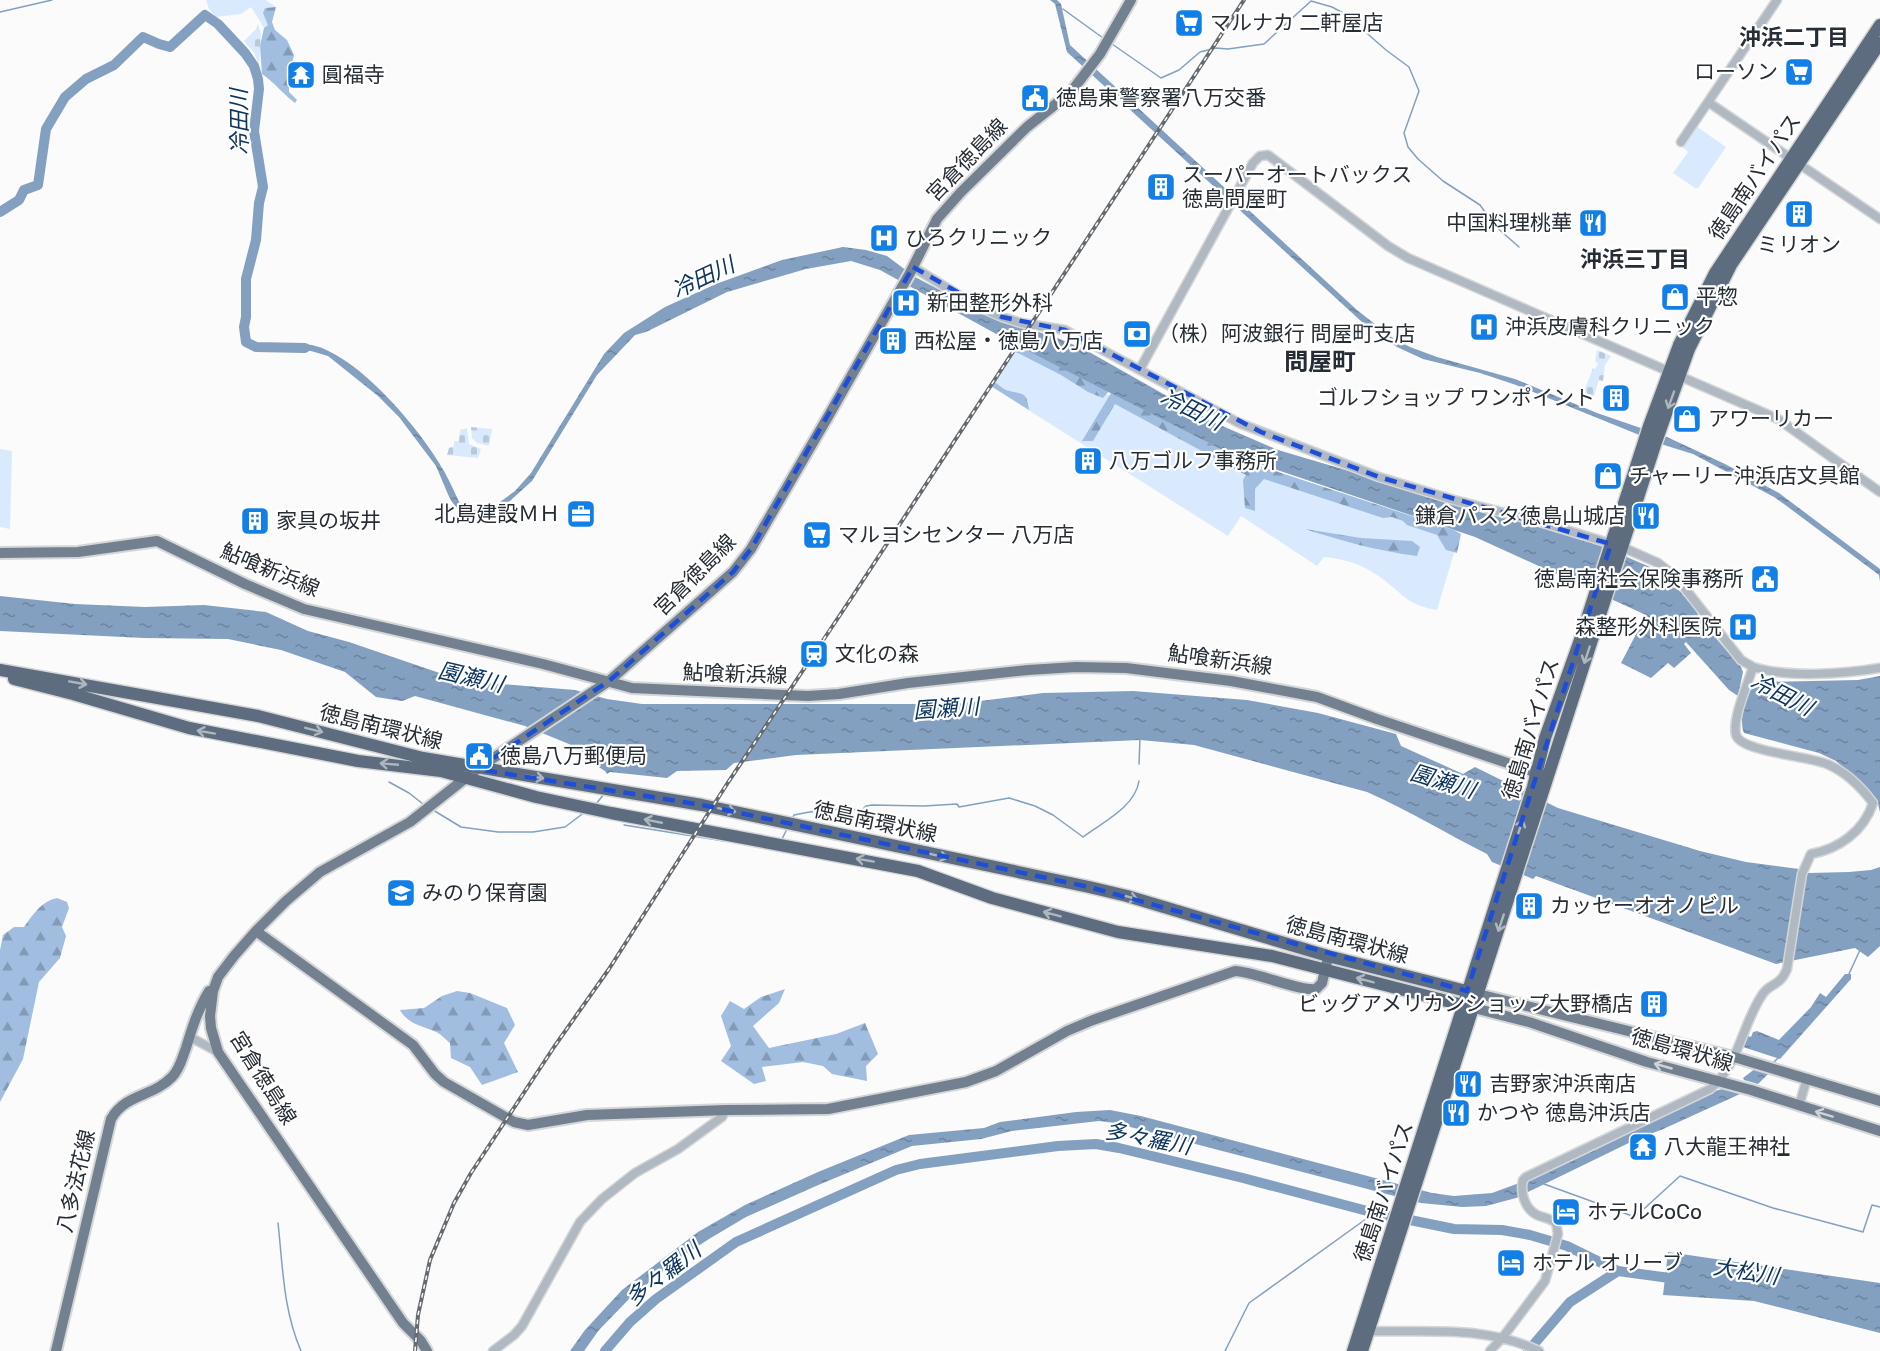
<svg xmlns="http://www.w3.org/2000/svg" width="1880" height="1351" font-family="Rubik,'Noto Sans JP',sans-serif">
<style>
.green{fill:#d9eafe}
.forest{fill:url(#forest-firs)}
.cemetery{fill:url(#cemetery-stones)}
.water{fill:url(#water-ripples)}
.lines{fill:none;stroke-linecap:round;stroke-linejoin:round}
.stream{stroke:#84a0c1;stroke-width:1.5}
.river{stroke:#84a0c1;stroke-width:10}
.minor-casing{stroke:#d4d6d7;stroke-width:11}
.major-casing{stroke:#d4d6d7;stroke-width:14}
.highway-casing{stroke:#d4d6d7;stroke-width:15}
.minor{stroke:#b0b8c1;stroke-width:8}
.major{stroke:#738090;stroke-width:10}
.highway{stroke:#5d6c7e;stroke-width:12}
.rail-casing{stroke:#656a6f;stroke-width:4}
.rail{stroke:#fff;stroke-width:1.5;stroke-dasharray:4.5;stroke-linecap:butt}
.oneway{stroke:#aeb6be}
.oneway2{stroke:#ced3d8}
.marked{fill:none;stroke:#1d4ed8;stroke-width:4.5;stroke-dasharray:12 8;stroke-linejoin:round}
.labels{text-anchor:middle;stroke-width:4.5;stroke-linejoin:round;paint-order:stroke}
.poi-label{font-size:21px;fill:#262d35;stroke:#fff;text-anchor:start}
.street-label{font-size:21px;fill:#262d35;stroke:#fff}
.neighbourhood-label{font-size:22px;font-weight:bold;fill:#262d35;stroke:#fff}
.water-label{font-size:22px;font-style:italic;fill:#0c3560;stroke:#fff}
.quarter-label{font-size:24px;font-weight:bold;fill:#262d35;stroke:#fff}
</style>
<defs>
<pattern id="forest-firs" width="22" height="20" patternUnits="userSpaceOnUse" patternTransform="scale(1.5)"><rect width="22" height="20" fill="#a1bee0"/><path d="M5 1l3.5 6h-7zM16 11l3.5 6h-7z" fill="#839bb6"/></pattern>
<pattern id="cemetery-stones" width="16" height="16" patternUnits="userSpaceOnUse" patternTransform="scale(1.5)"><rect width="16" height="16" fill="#d9eafe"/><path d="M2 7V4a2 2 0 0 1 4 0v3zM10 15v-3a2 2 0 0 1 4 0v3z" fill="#bac9da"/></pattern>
<pattern id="water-ripples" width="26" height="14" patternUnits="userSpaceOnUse" patternTransform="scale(1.5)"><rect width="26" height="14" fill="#84a0c1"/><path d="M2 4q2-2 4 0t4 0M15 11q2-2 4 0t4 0" fill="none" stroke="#6c839e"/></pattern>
</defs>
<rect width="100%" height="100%" fill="#fafbfa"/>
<path class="green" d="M206 0H266L276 7 265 8 269 25 264 28 251 7 241 14 216 17 209 9Z
M1696 126 1726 147 1698 188H1695L1673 173 1688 152 1682 147Z
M1018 348 1239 463 1459 536 1437 610C1408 605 1405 596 1384 580 1366 566 1347 559 1324 557L1317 566 1241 516 1228 536 992 387Z
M0 449 12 451 10 529 0 527Z"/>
<path class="forest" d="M276 7 272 22 275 30 287 40 294 55 289 76V92L297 100 295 103C283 94 274 82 262 74L260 46 264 28 268 25 263 13 265 8Z
M1018 346 1109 391 1103 398 1088 392 1061 375 1014 351Z
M994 382C998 384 1002 388 1006 390 1022 395 1027 390 1029 410L991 386Z
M1111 393 1242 460 1454 530 1461 534 1457 553 1446 550 1437 535 1407 525 1403 521 1392 517 1383 518 1264 479 1255 489V511L1245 508 1243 480 1246 475 1115 404 1093 441H1082Z
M1305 529 1361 538 1412 541 1420 547 1417 556C1378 551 1342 541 1305 529Z
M57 898 67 902 69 908 62 927 66 936 60 958 39 982 23 1059 0 1102V950L3 935 14 927H24C33 914 42 901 57 898Z
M785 989 779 1003 753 1026 769 1048 836 1034 865 1023 878 1054 866 1066 867 1081 832 1074 823 1066 803 1062 762 1067 766 1081 754 1084 721 1061 731 1046 721 1016 730 1001 744 1009 761 997Z
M457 991 470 993 507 1008 515 1025 504 1043 518 1072 482 1085 470 1067 451 1058 450 1043C445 1039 440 1033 434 1031 421 1026 407 1023 400 1010L424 1008 442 996Z"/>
<path class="cemetery" d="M258 24 261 34 259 64 254 53 244 41 256 29Z
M1597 350 1611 356 1605 365 1603 381 1599 380 1593 399 1583 394 1593 368 1595 369 1598 364 1595 361Z
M471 427 492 429 489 446 477 443 472 438Z
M467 428 469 444 481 449 478 458 447 455 449 448 454 446V441H459L460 430Z"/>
<path class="water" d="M1050 0H1057L1061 4 1070 45 1357 310 1394 339 1410 347 1437 357 1515 379 1597 413 1667 437 1725 464 1779 493 1880 569V582L1879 575 1788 507 1774 497 1693 454 1664 445 1516 385 1480 373 1423 359 1397 347 1362 322 1067 52 1055 4Z
M843 247 866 250 887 256 915 277 978 310 1025 328 1055 337 1084 349 1211 421 1278 450 1599 545 1664 573 1696 610 1700 620 1741 667 1743 672 1738 696 1729 690 1686 642 1684 644 1691 653 1674 668 1668 663 1651 678 1621 663 1646 615 1475 537 1260 464 1242 460 1018 346 880 270 851 261 806 269 727 292 646 332 635 335 597 375 532 481 501 509 476 516 463 512 455 506 450 499 436 466 399 417 378 396 328 356 311 351 296 350 289 345C296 345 304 344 312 345 358 355 422 431 444 471 450 482 455 493 460 504L477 511 493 507 515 491 531 473 604 354 624 333 665 307 716 284 782 260Z
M0 596 75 604 145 607 204 605 266 612 308 631 349 642 463 681 575 690 607 699 642 704H956L1043 693 1133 691 1247 700 1318 713 1396 734 1401 746 1463 774 1475 767 1558 808 1700 851 1746 862 1799 869 1809 873 1849 872 1871 870 1880 867V946L1868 957 1855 948 1776 964 1536 876 1533 879 1492 862 1487 854C1447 834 1408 810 1367 792L1194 745 1140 740 796 755 734 763 726 770 677 771 667 778 610 772 607 774 605 771 583 757 569 744 525 726 415 696 402 701 376 697 345 672 281 650 228 639 144 638 0 631Z
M1880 676V812L1878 804 1867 788 1836 761 1819 753 1744 733C1738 720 1747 691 1757 681L1760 682 1858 680Z
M1845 974H1851V979L1780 1059 1743 1047 1748 1036 1751 1037 1753 1032 1757 1031 1779 1040 1811 1007 1820 993 1826 997Z
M1756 1068 1770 1072 1758 1084 1744 1080 1743 1078Z
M1722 1089 1740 1094 1661 1130 1639 1138 1516 1198 1486 1206 1462 1207 1421 1203 1115 1123 1099 1121 1012 1131 981 1139 912 1146 816 1186 746 1217 709 1239 674 1262 630 1298 599 1330 584 1351H570L585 1330 622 1290 698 1232 745 1205 818 1172 909 1135 984 1128 1000 1122 1076 1112 1110 1110 1141 1116 1432 1193 1454 1196 1492 1193 1533 1178 1597 1149 1708 1093Z
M1668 1252 1880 1283V1333L1754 1301 1663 1295Z"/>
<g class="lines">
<path class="stream" d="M1063 9 1103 38
M0 12 52 0
M1112 44 1161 78 1179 70 1200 52 1216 48 1228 49 1264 44 1311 1 1332 7 1345 14 1386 50 1409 67 1419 91 1404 133 1408 147 1418 159 1443 181 1480 205 1494 225 1519 247
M1139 764 1140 738
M389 782 409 793 423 804
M596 804 604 794
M433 810 461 827 498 832H533L565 827 585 812
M792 819 794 815C816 810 840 808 862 810L866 806 872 805 924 806 957 804 959 807 1009 798 1035 806 1053 815 1083 837C1103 822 1135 807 1139 781
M624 825 724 841
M781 841 787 829
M1848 976 1860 950
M1772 1064 1779 1057
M1544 1184 1635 1217 1680 1176 1773 1208 1863 1232 1872 1205 1880 1207
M278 1223C283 1268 283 1309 301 1351
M1225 1351 1249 1303 1366 1219 1371 1212"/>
<path class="river" d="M0 212 19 200 24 190 38 185 46 129 65 97 86 79 114 65 143 37 159 44 170 47 205 15 218 24 245 53 254 66 258 79 259 89 254 131 263 187 259 203 256 240 246 279V317L244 327 246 342 256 347 305 348
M605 1351 630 1322 656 1299 736 1242 896 1170 920 1164 1058 1146 1096 1144 1119 1148 1243 1178 1371 1212 1454 1229 1502 1230 1530 1235 1567 1246 1618 1271 1677 1279
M1528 1351 1570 1302 1618 1271"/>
<g class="minor-casing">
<path id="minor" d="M1708 102 1880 219
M1681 142 1777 0
M913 267 973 304 1002 317 1021 323 1065 330 1239 423 1379 477 1454 500 1540 522 1622 547 1658 563 1676 577 1741 660 1753 667C1748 684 1732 718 1736 735 1741 752 1809 756 1827 764 1846 772 1861 787 1873 803 1864 831 1839 849 1811 854L1802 874 1787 969C1779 988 1770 982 1762 995 1742 1025 1739 1065 1710 1089L1526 1177 1523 1180C1520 1193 1525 1209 1537 1215 1544 1218 1550 1218 1556 1223L1558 1234 1545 1281 1503 1337 1490 1351
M1140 369 1253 163 1260 156 1268 155 1388 246 1408 258 1778 419 1880 492
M1753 667C1788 678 1844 674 1880 668
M190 1037 218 1052
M1799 1106 1807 1078
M1363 1331C1423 1333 1483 1324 1539 1351
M493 1351 514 1335 522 1326 580 1222 602 1199 635 1173 678 1149 722 1117 726 1110"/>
</g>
<g class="major-casing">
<path id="major" d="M0 553 78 552 157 541 245 584 304 609 543 664 632 688 808 696 839 694 908 683 1028 670 1076 667 1126 668 1231 681 1317 697 1377 719 1543 775
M256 931 413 1045 435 1074 444 1082 514 1122 528 1125 587 1115 726 1110 828 1109 966 1082 996 1071 1067 1031 1093 1020 1235 971C1257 972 1300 992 1316 989L1322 983 1327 962
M1478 994 1734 1057 1880 1101
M1474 1008 1529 1022 1647 1062 1751 1090 1880 1131
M56 1351 111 1119C126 1093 153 1097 172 1077 180 1069 182 1058 186 1048 192 1028 198 1009 209 991
M427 1351 421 1341 403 1323 218 1052 211 1028 210 1016 213 991 218 977 234 956 256 931 286 901 320 872 410 822 477 769 609 681 733 572 751 549 829 415 910 273 937 219 961 192 1027 127 1071 92 1100 54 1131 0"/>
</g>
<g class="highway-casing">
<path id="highway" d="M0 670 258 716 423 758 702 805 1089 887 1127 896 1328 956 1478 994
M14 679 73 694 189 728 358 761 441 771 536 797 611 813 918 871 992 898 1118 932 1272 956 1474 1008
M1353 1351 1533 787 1545 738 1580 640 1649 426 1679 345 1715 273 1880 25
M1362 1351 1656 442 1689 349 1731 265 1880 43"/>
</g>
<use href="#minor" class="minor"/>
<use href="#major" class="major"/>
<use href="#highway" class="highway"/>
<g class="rail-casing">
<path id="rail" d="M415 1351 418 1315 430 1260 454 1203 471 1173 554 1047 609 969 727 784 852 597 1244 0"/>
</g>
<use href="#rail" class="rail"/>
</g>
<defs><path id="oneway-shaft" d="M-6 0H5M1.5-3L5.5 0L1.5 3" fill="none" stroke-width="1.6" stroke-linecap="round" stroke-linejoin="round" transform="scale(1.5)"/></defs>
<g class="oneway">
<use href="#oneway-shaft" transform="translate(1671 400) rotate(110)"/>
<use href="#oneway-shaft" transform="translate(1587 655) rotate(108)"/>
<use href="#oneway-shaft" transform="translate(78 683) rotate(10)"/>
<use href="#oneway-shaft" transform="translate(314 730) rotate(14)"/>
<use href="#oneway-shaft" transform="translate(206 732) rotate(-170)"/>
<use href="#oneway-shaft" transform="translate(389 764) rotate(-175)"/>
<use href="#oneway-shaft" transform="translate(535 777) rotate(9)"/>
<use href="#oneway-shaft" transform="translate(727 810) rotate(12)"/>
<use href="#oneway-shaft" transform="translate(653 821) rotate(-169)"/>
<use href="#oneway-shaft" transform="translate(1520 828) rotate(-72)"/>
<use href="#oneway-shaft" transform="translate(939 856) rotate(14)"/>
<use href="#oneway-shaft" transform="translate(865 860) rotate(-170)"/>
<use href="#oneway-shaft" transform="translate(1129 897) rotate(15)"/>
<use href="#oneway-shaft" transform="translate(1052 914) rotate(-165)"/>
<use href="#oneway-shaft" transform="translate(1501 923) rotate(108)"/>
<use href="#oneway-shaft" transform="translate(1365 980) rotate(-165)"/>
</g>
<g class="oneway2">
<use href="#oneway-shaft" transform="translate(1663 1066) rotate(-164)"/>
<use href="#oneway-shaft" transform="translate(1824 1114) rotate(-163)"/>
</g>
<path class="marked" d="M913 267 1002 317 1065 330 1261 432 1379 477 1611 544 1467 991 1089 887 702 805 477 769 609 681 733 572 751 549Z"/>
<defs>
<g id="supermarket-square" transform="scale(1.5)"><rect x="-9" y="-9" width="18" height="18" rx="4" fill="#117fe6" stroke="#fff"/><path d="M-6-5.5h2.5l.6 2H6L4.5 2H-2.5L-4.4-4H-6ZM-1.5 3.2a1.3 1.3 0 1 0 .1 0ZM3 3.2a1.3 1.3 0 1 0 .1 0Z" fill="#fff"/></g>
<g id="temple-square" transform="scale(1.5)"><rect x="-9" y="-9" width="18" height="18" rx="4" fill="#117fe6" stroke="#fff"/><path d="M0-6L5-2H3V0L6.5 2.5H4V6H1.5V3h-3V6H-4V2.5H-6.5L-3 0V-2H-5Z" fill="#fff"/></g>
<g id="civic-square" transform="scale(1.5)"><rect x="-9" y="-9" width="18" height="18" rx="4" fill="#117fe6" stroke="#fff"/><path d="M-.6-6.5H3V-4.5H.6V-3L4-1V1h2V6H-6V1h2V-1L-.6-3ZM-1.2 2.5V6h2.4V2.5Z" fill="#fff"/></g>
<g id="building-square" transform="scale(1.5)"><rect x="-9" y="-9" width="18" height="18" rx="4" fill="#117fe6" stroke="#fff"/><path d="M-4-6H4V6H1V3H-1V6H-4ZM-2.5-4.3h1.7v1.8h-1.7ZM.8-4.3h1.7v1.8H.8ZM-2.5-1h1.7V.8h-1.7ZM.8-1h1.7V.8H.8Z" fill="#fff"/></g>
<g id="restaurant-square" transform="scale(1.5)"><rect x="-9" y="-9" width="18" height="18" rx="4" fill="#117fe6" stroke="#fff"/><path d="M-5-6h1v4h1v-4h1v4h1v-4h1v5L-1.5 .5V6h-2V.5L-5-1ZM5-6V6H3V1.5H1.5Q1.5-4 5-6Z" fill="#fff"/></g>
<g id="hospital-square" transform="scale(1.5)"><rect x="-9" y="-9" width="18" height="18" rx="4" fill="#117fe6" stroke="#fff"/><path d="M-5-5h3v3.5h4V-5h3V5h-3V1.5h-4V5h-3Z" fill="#fff"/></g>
<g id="shop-square" transform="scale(1.5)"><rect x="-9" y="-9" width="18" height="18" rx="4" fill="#117fe6" stroke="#fff"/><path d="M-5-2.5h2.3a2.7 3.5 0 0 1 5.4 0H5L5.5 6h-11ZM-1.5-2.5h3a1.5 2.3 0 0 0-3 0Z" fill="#fff"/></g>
<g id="bank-square" transform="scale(1.5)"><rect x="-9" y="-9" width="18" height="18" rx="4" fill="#117fe6" stroke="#fff"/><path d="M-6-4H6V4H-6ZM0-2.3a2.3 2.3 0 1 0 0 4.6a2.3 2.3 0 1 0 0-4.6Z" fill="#fff"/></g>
<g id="office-square" transform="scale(1.5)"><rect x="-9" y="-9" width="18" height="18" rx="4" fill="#117fe6" stroke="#fff"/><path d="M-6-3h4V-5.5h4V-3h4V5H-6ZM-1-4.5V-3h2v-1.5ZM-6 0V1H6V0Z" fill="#fff"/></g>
<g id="station-square" transform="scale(1.5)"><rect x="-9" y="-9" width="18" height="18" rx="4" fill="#117fe6" stroke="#fff"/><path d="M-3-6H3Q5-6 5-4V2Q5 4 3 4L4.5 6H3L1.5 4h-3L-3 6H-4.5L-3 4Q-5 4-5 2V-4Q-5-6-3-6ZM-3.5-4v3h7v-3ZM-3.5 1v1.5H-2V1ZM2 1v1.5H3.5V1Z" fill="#fff"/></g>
<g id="school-square" transform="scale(1.5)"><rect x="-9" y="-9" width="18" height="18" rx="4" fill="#117fe6" stroke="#fff"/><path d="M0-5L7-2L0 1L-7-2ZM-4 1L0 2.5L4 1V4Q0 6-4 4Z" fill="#fff"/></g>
<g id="hotel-square" transform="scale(1.5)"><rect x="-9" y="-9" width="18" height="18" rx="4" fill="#117fe6" stroke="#fff"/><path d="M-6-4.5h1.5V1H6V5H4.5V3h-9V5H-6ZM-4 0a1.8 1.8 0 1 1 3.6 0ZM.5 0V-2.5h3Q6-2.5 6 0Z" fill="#fff"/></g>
</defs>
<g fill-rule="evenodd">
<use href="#supermarket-square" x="1189" y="23"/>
<use href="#supermarket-square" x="1799" y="72"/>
<use href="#temple-square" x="301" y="75"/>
<use href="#civic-square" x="1035" y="98"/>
<use href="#building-square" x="1161" y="187"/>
<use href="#building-square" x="1799" y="214"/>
<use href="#restaurant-square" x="1593" y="223"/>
<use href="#hospital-square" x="884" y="238"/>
<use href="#shop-square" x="1675" y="297"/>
<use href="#hospital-square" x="906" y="303"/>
<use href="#hospital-square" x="1484" y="327"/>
<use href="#bank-square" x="1137" y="334"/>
<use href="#building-square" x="893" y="341"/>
<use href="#building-square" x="1616" y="398"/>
<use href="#shop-square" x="1687" y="419"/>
<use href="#building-square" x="1088" y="461"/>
<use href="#shop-square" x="1608" y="476"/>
<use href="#office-square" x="581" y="514"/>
<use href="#restaurant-square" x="1646" y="516"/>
<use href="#building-square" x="255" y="521"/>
<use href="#supermarket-square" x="817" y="535"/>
<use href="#civic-square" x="1765" y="579"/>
<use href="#hospital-square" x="1743" y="627"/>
<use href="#station-square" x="814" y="654"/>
<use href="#civic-square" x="479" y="756"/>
<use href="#school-square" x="401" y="893"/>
<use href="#building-square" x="1529" y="906"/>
<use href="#building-square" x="1654" y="1004"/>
<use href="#restaurant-square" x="1468" y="1084"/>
<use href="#restaurant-square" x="1456" y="1113"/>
<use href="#temple-square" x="1643" y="1147"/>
<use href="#hotel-square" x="1566" y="1212"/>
<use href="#hotel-square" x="1511" y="1263"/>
</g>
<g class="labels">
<g class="poi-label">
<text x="1210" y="30">マルナカ 二軒屋店</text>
<text x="1778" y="79" text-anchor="end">ローソン</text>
<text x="322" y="82">圓福寺</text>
<text x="1056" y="105">徳島東警察署八万交番</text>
<text x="1182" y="182">スーパーオートバックス<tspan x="1182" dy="24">徳島問屋町</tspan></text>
<text x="1572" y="230" text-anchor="end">中国料理桃華</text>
<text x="905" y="245">ひろクリニック</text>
<text x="1799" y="252" text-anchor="middle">ミリオン</text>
<text x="1696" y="304">平惣</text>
<text x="927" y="310">新田整形外科</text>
<text x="1505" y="334">沖浜皮膚科クリニック</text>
<text x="1158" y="341">（株）阿波銀行 問屋町支店</text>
<text x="914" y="348">西松屋・徳島八万店</text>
<text x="1595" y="405" text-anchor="end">ゴルフショップ ワンポイント</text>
<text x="1708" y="426">アワーリカー</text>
<text x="1109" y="468">八万ゴルフ事務所</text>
<text x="1629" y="483">チャーリー沖浜店文具館</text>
<text x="560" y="521" text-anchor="end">北島建設ＭＨ</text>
<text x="1625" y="523" text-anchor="end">鎌倉パスタ徳島山城店</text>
<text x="276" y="528">家具の坂井</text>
<text x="838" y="542">マルヨシセンター 八万店</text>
<text x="1744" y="586" text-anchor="end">徳島南社会保険事務所</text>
<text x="1722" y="634" text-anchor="end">森整形外科医院</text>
<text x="835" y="661">文化の森</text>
<text x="500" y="763">徳島八万郵便局</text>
<text x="422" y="900">みのり保育園</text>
<text x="1550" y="913">カッセーオオノビル</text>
<text x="1633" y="1011" text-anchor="end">ビッグアメリカンショップ大野橋店</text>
<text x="1489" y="1091">吉野家沖浜南店</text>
<text x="1477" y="1120">かつや 徳島沖浜店</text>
<text x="1664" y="1154">八大龍王神社</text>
<text x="1587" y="1219">ホテルCoCo</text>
<text x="1532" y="1270">ホテル オリーブ</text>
</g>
<g class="street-label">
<text transform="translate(967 160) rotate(-46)" y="7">宮倉徳島線</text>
<text transform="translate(1755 177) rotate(-56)" y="7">徳島南バイパス</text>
<text transform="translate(270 570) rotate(23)" y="7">鮎喰新浜線</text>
<text transform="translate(695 575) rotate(-45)" y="7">宮倉徳島線</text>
<text transform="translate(1220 660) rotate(8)" y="7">鮎喰新浜線</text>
<text transform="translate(735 674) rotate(2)" y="7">鮎喰新浜線</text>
<text transform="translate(381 727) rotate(14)" y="7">徳島南環状線</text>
<text transform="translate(1531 729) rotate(-73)" y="7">徳島南バイパス</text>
<text transform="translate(875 822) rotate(12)" y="7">徳島南環状線</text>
<text transform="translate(1347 940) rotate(15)" y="7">徳島南環状線</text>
<text transform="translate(1682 1050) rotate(16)" y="7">徳島環状線</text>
<text transform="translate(263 1078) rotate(58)" y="7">宮倉徳島線</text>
<text transform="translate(76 1181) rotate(-77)" y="7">八多法花線</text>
<text transform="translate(1384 1192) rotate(-72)" y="7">徳島南バイパス</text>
</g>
<g class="neighbourhood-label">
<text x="1794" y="45">沖浜二丁目</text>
<text x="1635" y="267">沖浜三丁目</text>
</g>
<g class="water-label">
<text transform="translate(239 122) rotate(-91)" y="8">冷田川</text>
<text transform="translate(703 277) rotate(-25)" y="8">冷田川</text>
<text transform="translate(1192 409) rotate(26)" y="8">冷田川</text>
<text transform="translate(471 677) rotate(13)" y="8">園瀬川</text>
<text transform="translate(1782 694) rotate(27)" y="8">冷田川</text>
<text transform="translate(946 708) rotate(-4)" y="8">園瀬川</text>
<text transform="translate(1443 781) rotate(17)" y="8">園瀬川</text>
<text transform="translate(1148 1138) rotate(11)" y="8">多々羅川</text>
<text transform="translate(1746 1271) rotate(9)" y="8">大松川</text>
<text transform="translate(663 1274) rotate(-38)" y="8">多々羅川</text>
</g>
<g class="quarter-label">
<text x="1320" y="370">問屋町</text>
</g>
</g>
</svg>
